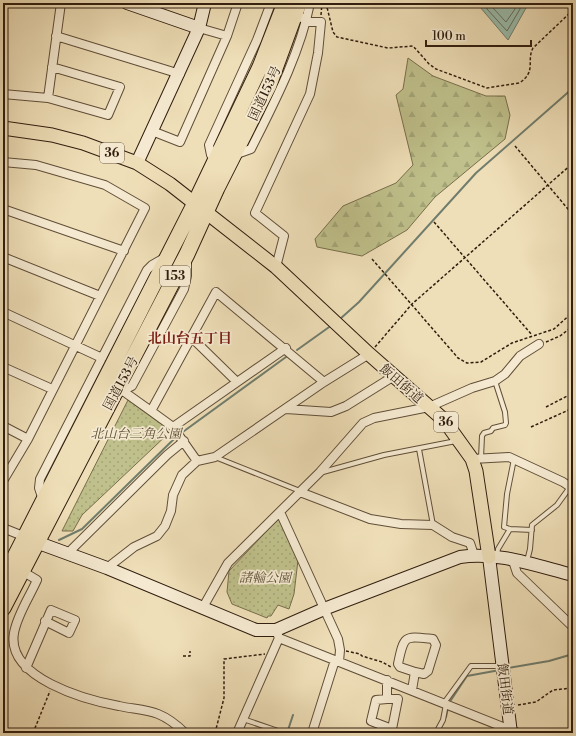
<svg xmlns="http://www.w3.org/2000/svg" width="576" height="736" font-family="'Libre Bodoni','Noto Serif JP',serif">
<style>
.grass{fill:url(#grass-dots);stroke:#786e4c}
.forest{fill:url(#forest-firs);stroke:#786e4c}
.water{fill:#9abdac;stroke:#707d6d}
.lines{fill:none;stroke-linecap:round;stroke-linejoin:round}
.shore{stroke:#656d5d;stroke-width:1}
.stream{stroke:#707d6d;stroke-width:2}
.lane-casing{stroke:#604e38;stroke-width:6}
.street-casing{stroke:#604e38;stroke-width:10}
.secondary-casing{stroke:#301d0e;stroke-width:14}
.primary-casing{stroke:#301d0e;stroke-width:15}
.highway-casing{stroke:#301d0e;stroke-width:17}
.path{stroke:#301d0e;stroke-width:1.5;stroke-dasharray:3 2;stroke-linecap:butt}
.lane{stroke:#f5ead1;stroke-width:4}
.street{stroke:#f5ead1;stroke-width:8}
.secondary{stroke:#f5ead1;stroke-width:12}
.primary{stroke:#efdfb8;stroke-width:13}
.highway{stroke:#efdfb8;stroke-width:15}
.labels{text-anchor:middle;stroke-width:3.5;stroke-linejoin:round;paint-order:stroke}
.shield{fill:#f5ead1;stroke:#6b5a48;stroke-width:1}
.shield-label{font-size:12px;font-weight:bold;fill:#301d0e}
.street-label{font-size:13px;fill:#301d0e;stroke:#f5ead1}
.park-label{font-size:13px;font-style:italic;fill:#5b4e34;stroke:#f5ead1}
.neighbourhood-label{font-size:14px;font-weight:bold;fill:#7a1f14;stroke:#f5ead1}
</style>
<defs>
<pattern id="grass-dots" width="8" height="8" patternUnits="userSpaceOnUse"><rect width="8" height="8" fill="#bfc08b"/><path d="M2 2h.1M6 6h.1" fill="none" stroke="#a4a577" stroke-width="1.8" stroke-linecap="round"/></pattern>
<pattern id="forest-firs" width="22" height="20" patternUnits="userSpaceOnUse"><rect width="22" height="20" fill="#bfc08b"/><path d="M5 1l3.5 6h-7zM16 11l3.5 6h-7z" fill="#a4a577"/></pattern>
</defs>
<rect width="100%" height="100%" fill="#efdfb8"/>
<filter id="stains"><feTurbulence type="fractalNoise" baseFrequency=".005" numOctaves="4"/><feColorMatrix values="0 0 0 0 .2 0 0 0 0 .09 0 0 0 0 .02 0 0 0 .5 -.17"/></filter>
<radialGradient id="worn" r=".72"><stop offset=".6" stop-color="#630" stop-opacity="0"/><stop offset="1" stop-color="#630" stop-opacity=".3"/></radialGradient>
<path class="grass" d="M128 400 171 431 82 515 73 531H62Z
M280 517 298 560 294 594 289 609 278 605 271 616H268L267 618 232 604 227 592 229 571Z"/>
<path class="forest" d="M408 58 433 76 486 96H505L510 115 505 139 435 197 407 230 362 256 317 247 315 239 343 206 396 183 413 165 396 95 403 89Z"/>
<path class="water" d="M485 3H522L526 8 508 40 480 7Z"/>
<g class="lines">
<path class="shore" d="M487 3V9L507 31 520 9 519 3
M493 3V8L506 22 515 9 514 3"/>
<path class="stream" d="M340 319 359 302 476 173 573 88
M297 350 332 325
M180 434 286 357
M59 540 82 529 177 436
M508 668 549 661 573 654
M449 703 467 676 500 670
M446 717 448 707
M287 733 293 715"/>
<g class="lane-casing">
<path id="lane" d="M419 449 433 525
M215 457 300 491
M481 458 482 436 484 433 491 431 493 428 505 425 506 423 505 412 495 381
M323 472 384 455 456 441
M510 529 504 527 507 494 514 459
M497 555 498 549 510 529 532 530
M527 561 530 549 532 525 557 505 570 487
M444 703 471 666H500
M243 719 284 733
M436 733 443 720 446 704"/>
</g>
<g class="street-casing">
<path id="street" d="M199 28 227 36
M56 36 180 74
M3 94 48 98 61 3
M48 98 108 115 120 87 52 67
M152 131 180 142 227 36 238 3
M234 155 251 149C274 103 300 54 310 3
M217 159 211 155 209 145 257 40 271 3
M3 162 36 165 105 185 145 208 28 439 3 481
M3 209 124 251
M3 257 100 296
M276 267 284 236 255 213 310 94 318 53 321 22H307L296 13
M3 312 102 358
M191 337 237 382
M3 367 52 389
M123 391 151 411
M116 394 132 386 184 289 187 276V259
M286 409 331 412 346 406 394 376
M3 426 28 439
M173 427 286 348
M472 459 509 457 563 482 573 489
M197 461 173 427 151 411 216 292 324 382
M300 492 370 519 401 524 433 525 452 537 470 543 474 555
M43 500 39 488 40 479 147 270 152 265 166 257
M280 512 338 639 340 650 339 662
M3 528 28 538
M69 554 72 549 167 455 184 441
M513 561 517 573 573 627
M107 568 134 547 157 536 165 526 171 511 173 495 182 475 197 461 215 457 324 382 369 354
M22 571 37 580C30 596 17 615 14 633 6 678 86 700 119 706 132 709 146 709 158 714 168 718 177 725 185 733
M202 609 228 563 320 472 363 423 374 418 429 407 472 388 495 381 505 374 520 356 539 344
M276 630 279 638 518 733
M26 668 51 610 75 620 69 633 45 621
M412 690 415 672 400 667 398 664C404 634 405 636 433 639L436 645 428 671 424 674 415 672
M387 699H398L392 729 371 721 376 700 387 699V680
M237 733 279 638
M312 733 335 660"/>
</g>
<g class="secondary-casing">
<path id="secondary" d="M127 3 199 28
M137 163 199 28 205 3
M36 542 107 568 256 630H276L324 609 460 557C497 551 537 566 573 575
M489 557 511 733"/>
</g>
<g class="primary-casing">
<path id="primary" d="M3 128 52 135 83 143 137 163 170 184 276 267 369 354 444 420 472 459 476 471 489 557"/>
</g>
<g class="highway-casing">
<path id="highway" d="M3 580 195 203 260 67 285 3
M3 608 187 254 217 188 269 85 299 3"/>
</g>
<path class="path" d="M326 3 333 32 337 37 388 48 413 46 429 64 436 69 487 88 519 83C537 72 526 61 533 48L573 10
M321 15 322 3
M515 146 573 215
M434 222 532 335
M372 259 458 358 467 363 481 362 512 343 554 329 573 312
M546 342 560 336 573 326
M375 347 412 304 573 163
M546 407 573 393
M531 427 573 408
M346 651 360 654 362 656 382 662 391 667
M183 656H190V651
M518 705 536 702 553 690 573 688
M33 733 50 691
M215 733 224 698V659L265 654"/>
<use href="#lane" class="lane"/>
<use href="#street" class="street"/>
<use href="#secondary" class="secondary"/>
<use href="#primary" class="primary"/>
<use href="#highway" class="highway"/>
</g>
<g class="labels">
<g class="shield">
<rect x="100" y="143" width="24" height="20" rx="3"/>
<rect x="160" y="266" width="30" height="20" rx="3"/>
<rect x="434" y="412" width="24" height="20" rx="3"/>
</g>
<g class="shield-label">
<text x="112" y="157">36</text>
<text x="175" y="280">153</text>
<text x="446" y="426">36</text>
</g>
<g class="street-label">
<text transform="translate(264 93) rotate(-65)" y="5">国道153号</text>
<text transform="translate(120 383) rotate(-62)" y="5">国道153号</text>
<text transform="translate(402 383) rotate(41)" y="5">飯田街道</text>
<text transform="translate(506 689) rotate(83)" y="5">飯田街道</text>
</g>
<g class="park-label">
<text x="136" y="438">北山台三角公園</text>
<text x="265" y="582">諸輪公園</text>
</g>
<g class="neighbourhood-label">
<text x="190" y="343">北山台五丁目</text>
</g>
</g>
<rect width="576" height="736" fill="none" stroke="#efdfb8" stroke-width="16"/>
<rect x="4" y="4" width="568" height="728" fill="none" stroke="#301d0e" stroke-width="2"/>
<rect x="8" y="8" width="560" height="720" fill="none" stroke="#301d0e"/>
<path d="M426 40v6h105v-6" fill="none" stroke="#301d0e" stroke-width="2"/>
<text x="432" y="40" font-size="12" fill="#301d0e" stroke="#f5ead1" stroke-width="3" paint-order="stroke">100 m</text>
<rect width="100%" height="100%" filter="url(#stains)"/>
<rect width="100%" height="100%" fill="url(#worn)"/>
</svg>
